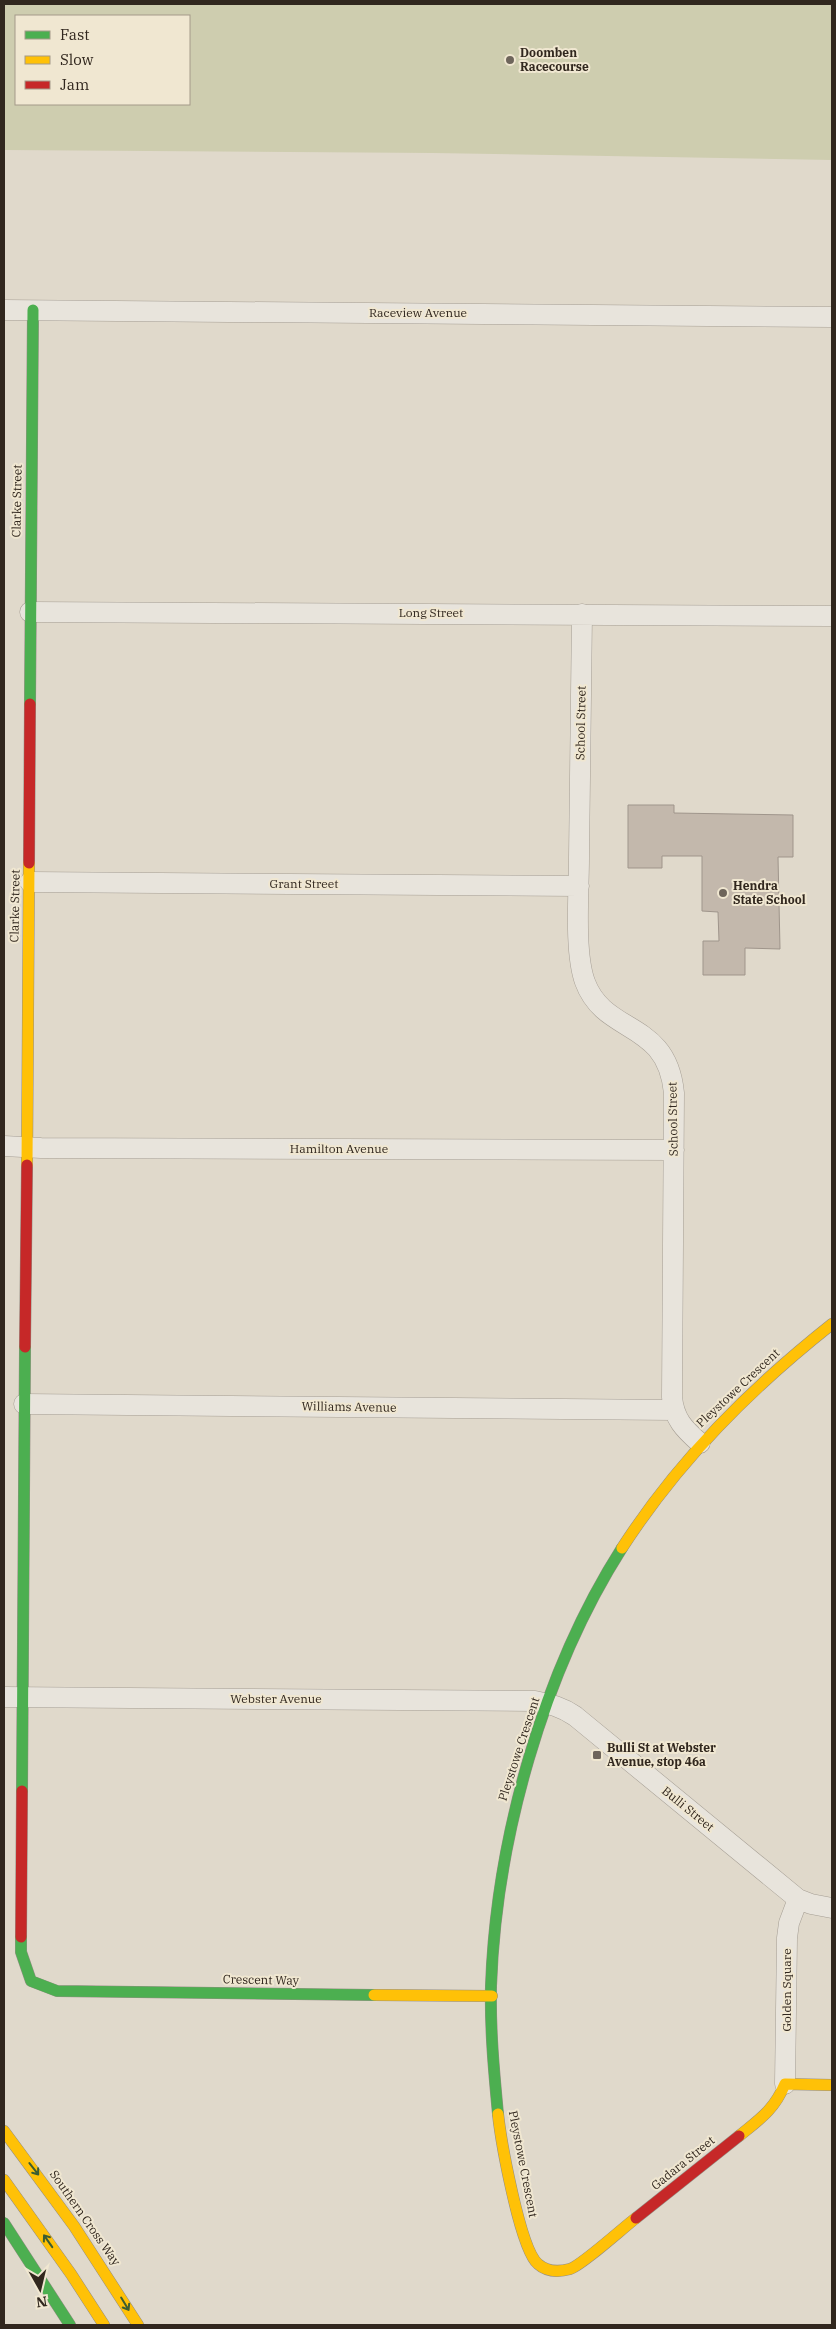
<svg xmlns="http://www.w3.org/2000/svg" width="836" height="2329" font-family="'IBM Plex Serif',serif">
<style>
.pitch{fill:#cecdaf;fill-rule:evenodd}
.building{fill:#c3b8ac;stroke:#9f958b}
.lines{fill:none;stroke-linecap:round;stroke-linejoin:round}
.street-casing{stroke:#a59e94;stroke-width:21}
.fast-casing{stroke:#948e84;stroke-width:12}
.slow-casing{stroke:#948e84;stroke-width:12}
.jam-casing{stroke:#948e84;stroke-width:12}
.street{stroke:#e8e4dc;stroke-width:20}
.fast{stroke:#4caf50;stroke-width:11}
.slow{stroke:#ffc107;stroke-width:11}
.jam{stroke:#c62828;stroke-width:11}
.oneway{stroke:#3c5d32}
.poi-dot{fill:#6e655b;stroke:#f0e7d1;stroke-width:2}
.labels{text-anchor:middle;stroke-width:4;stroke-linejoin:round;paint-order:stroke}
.poi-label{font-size:12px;font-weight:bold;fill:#31271e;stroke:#f0e7d1;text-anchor:start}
.street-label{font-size:12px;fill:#31271e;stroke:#f0e7d1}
</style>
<rect width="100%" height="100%" fill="#e0d9cb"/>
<path class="pitch" d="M4 4H832V160L433 153 4 150ZM16 16H189V104H16Z"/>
<path class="building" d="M628 805H674V813L793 815V857H778L780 949 745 948V975H703V941H719L718 912 702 911V856H662V868H628Z"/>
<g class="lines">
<g class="street-casing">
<path id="street" d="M4 310 832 317
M30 612 832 616
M582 614C581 695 580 776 579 858 579 891 574 952 585 982 605 1036 667 1019 674 1093L672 1397C674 1419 684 1429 700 1443
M30 882 579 886
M4 1146 41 1148 674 1150
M24 1404 673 1410
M4 1697 535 1701C550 1704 562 1707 575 1716L798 1899 811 1904 832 1908
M785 2084 787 1938 789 1923 798 1899"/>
</g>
<g class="fast-casing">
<path id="fast" d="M30 704 33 310
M22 1791 25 1347
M21 1937V1952L31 1981 57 1991 374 1995
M498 2114C494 2072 490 2029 491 1986 496 1840 543 1672 622 1548
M4 2223 70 2325"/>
</g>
<g class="slow-casing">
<path id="slow" d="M27 1165 29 863
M622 1548C679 1460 750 1389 832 1324
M374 1995 492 1996
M498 2114C501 2141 520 2249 538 2264 547 2272 559 2272 570 2269 581 2266 624 2227 636 2218
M4 2131 74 2226 138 2325
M739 2136C760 2119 774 2110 785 2084L832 2085
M4 2180 71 2274 104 2325"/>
</g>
<g class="jam-casing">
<path id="jam" d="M29 863 30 704
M25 1347 27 1165
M21 1937 22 1791
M636 2218 739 2136"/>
</g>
<use href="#street" class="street"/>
<use href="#fast" class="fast"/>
<use href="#slow" class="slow"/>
<use href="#jam" class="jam"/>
</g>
<defs><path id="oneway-shaft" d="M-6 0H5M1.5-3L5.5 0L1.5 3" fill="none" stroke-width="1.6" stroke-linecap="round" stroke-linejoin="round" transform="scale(1.25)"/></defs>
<g class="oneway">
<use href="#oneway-shaft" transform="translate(34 2169) rotate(52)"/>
<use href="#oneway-shaft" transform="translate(48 2241) rotate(-125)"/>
<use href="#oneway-shaft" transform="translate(125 2304) rotate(59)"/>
</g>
<g class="poi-dot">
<circle cx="510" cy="60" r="5"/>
<circle cx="723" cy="893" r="5"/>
<rect x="592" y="1750" width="10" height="10" rx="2.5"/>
</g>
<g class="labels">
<g class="poi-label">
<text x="520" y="57">Doomben<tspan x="520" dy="14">Racecourse</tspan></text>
<text x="733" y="890">Hendra<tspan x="733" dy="14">State School</tspan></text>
<text x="607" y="1752">Bulli St at Webster<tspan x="607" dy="14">Avenue, stop 46a</tspan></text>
</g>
<g class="street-label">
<text x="418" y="317">Raceview Avenue</text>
<text transform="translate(17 501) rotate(-89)" y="4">Clarke Street</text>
<text x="431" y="617">Long Street</text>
<text transform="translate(581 723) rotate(-89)" y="4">School Street</text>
<text x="304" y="888">Grant Street</text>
<text transform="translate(15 906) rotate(-89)" y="4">Clarke Street</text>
<text transform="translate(673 1119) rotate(-91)" y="4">School Street</text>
<text x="339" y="1153">Hamilton Avenue</text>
<text transform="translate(738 1388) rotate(-43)" y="4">Pleystowe Crescent</text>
<text transform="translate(349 1407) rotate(1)" y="4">Williams Avenue</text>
<text x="276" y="1703">Webster Avenue</text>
<text transform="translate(519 1749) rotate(-72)" y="4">Pleystowe Crescent</text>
<text transform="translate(688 1809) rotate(39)" y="4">Bulli Street</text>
<text transform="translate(261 1980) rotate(1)" y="4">Crescent Way</text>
<text transform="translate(787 1990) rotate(-90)" y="4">Golden Square</text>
<text transform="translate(683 2163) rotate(-39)" y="4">Gadara Street</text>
<text transform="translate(523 2164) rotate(79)" y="4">Pleystowe Crescent</text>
<text transform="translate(85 2218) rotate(55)" y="4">Southern Cross Way</text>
</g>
</g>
<rect width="836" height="2329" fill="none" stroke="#31271e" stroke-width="10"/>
<rect x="15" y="15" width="175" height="90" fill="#f0e7d1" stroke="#a49a89"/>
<rect x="25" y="31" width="25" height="8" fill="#4caf50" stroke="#a49a89"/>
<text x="60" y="40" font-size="15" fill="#31271e">Fast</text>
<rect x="25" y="56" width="25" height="8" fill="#ffc107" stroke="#a49a89"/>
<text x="60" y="65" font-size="15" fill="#31271e">Slow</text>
<rect x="25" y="81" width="25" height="8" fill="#c62828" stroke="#a49a89"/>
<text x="60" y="90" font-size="15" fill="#31271e">Jam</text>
<g transform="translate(40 2289) rotate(172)" stroke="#f0e7d1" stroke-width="4" paint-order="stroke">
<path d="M0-4L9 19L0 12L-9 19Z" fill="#31271e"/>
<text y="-8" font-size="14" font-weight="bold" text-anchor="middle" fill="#31271e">N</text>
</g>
</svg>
